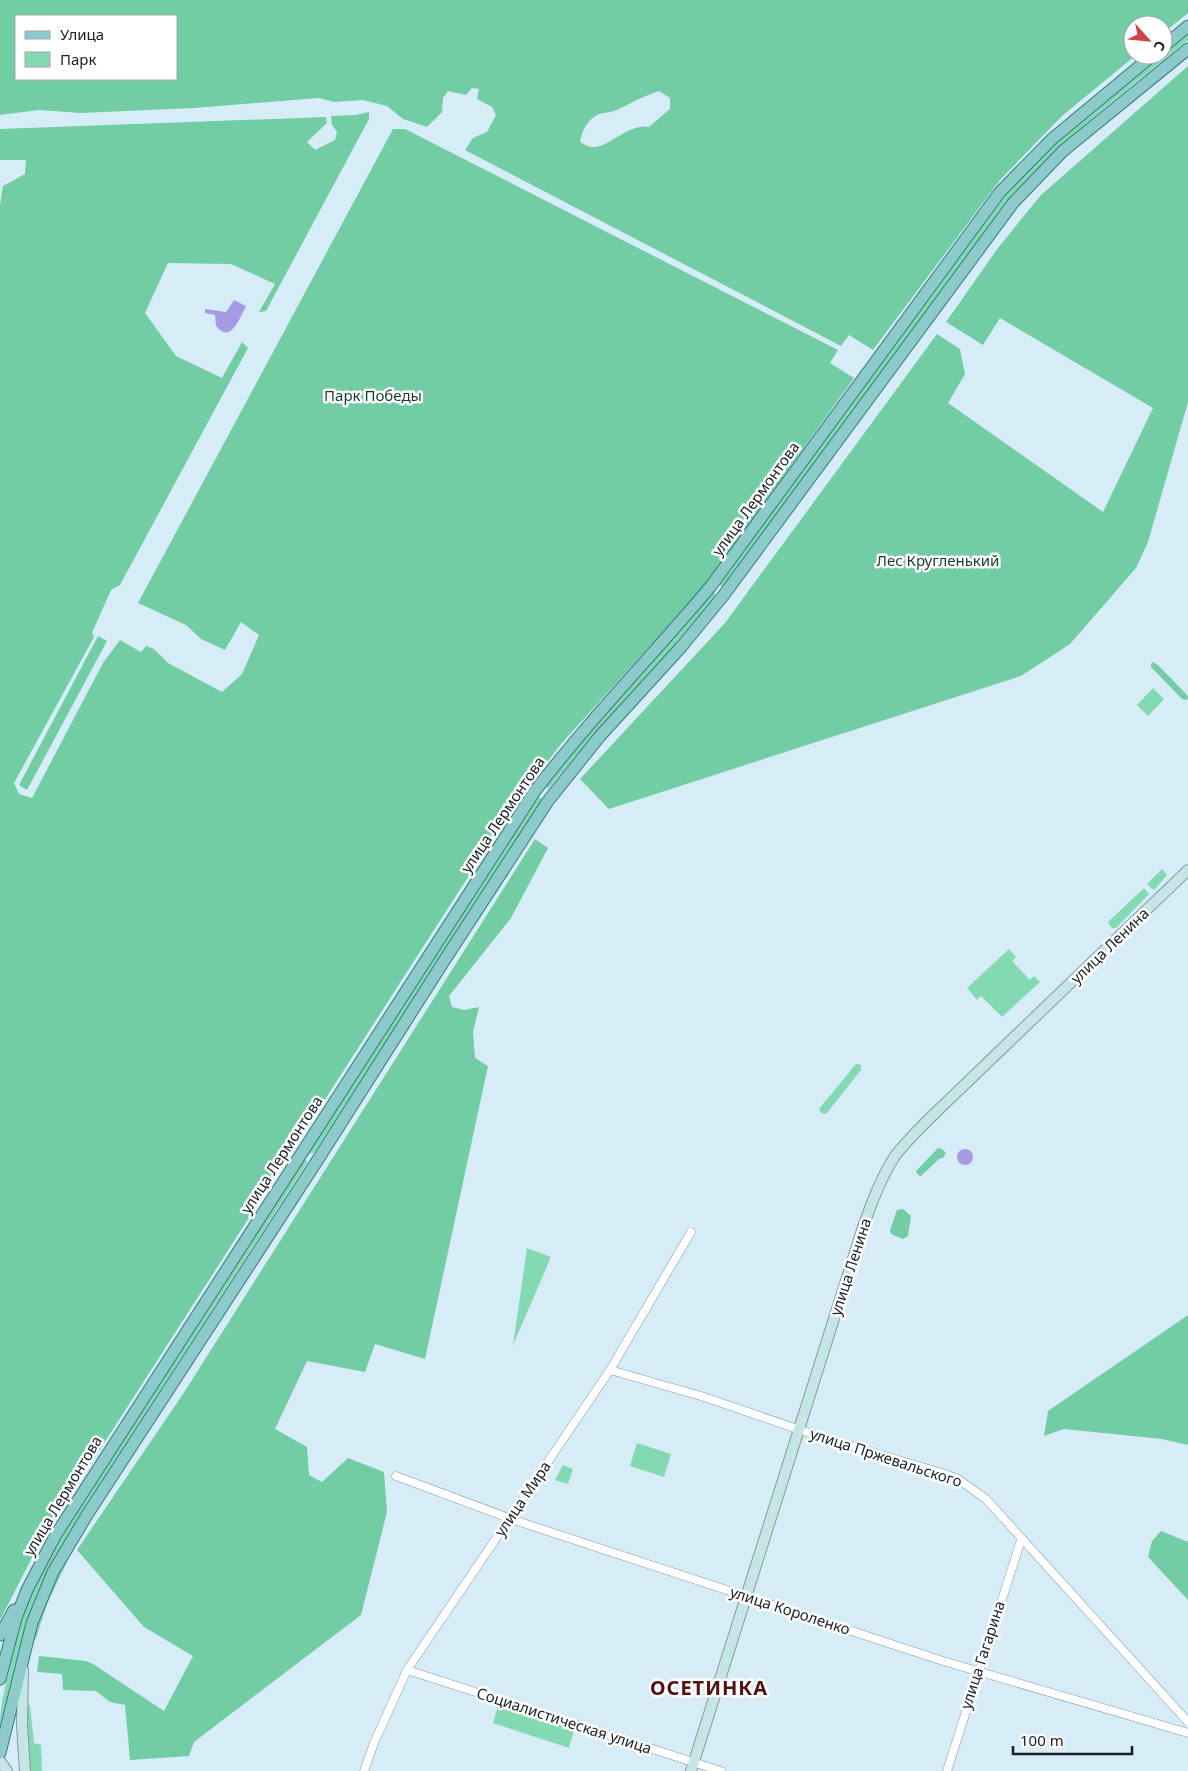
<svg xmlns="http://www.w3.org/2000/svg" width="1188" height="1771" font-family="'Noto Sans',sans-serif">
<style>
.green{fill:#83d9b2}
.forest{fill:#72cca4;fill-rule:evenodd}
.water{fill:#a59be4}
.lines{fill:none;stroke-linecap:round;stroke-linejoin:round}
.minor-casing{stroke:#8399a3;stroke-width:9}
.secondary-casing{stroke:#8399a3;stroke-width:12}
.primary-casing{stroke:#32797a;stroke-width:13}
.minor{stroke:#fff;stroke-width:8}
.secondary{stroke:#c6e5e5;stroke-width:10}
.primary{stroke:#8dcbcb;stroke-width:11}
.labels{text-anchor:middle;stroke-width:5;stroke-linejoin:round;paint-order:stroke}
.park-label{font-size:15px;fill:#133c2b;stroke:#fff}
.street-label{font-size:15px;fill:#161f23;stroke:#fff}
.district-label{font-size:20px;font-weight:bold;letter-spacing:1px;fill:#551012;stroke:#fff}
</style>
<rect width="100%" height="100%" fill="#d6edf8"/>
<path class="green" d="M1188 33V40C1126 91 1062 139 1009 199L724 586H720V582L1005 196 1056 143Z
M712 593H715V596L678 642 596 732 548 789 546 786C597 718 659 659 712 593Z
M1153 688 1164 699 1148 716 1137 705Z
M538 797 542 799 314 1153H310V1149Z
M1162 869 1167 875 1155 889H1152L1147 884Z
M1144 888 1149 894 1116 928H1112L1108 922Z
M1009 949 1016 957 1012 961 1030 980 1034 976 1040 982 1002 1017 981 996 977 1000 967 988Z
M856 1064 861 1065V1070L826 1114 821 1113 819 1109Z
M304 1159 307 1161V1163L82 1511 48 1569 37 1594 27 1621 0 1726C0 1705 5 1687 10 1666 16 1641 22 1616 32 1593 44 1563 62 1536 78 1509Z
M527 1248 551 1257 513 1345Z
M637 1443 671 1454 664 1477 630 1466Z
M563 1465 573 1469 568 1484 555 1480Z
M69 1558 47 1604 36 1639H35L33 1638C41 1610 52 1585 66 1559Z
M30 1705 34 1743 41 1745 42 1771H30L26 1706Z
M498 1706 574 1730 569 1748 493 1723Z"/>
<path class="forest" d="M0 0H1188V13L1163 33V25H1133V55H1136L1062 116 1000 180 873 350 849 335 841 346 465 150 473 138 487 132 496 115 492 107 477 99 479 89 472 88 466 95 448 91 443 98 442 112 427 127 403 119 387 106 363 100 334 102 319 98 194 108 81 113 39 110 0 115ZM16 16H176V79H16ZM659 91 670 98V109L649 127C630 122 607 149 592 147 588 147 584 144 580 142 582 130 589 116 603 113 609 112 613 112 619 109 633 102 644 96 659 91Z
M1188 66V402L1148 542 1136 568 1070 644 1021 676 609 809 580 779 725 623 937 334 960 349 965 374 948 403 1103 512 1153 408 1000 318 983 345 946 322 998 248 1041 195Z
M369 112V119L266 311 259 312 275 284 231 264 168 263 145 313 176 356 222 378 242 342 248 348 120 585 111 590 92 633 94 637 14 783 19 794 32 798 103 663 120 640 141 652 146 646 154 649 168 663 222 692 242 674 259 635 241 622 225 650 201 639 186 625 138 603 393 129H405L838 350 830 363 854 378 705 585 561 744 513 807 38 1546 0 1620V205L3 186 25 174 26 160H0V129L326 117 327 123 307 142 315 150 335 140 337 132 332 125 331 116 356 115Z
M98 636 107 641 27 790 19 785Z
M1153 662 1159 666 1188 696 1187 700 1182 699 1151 667V664Z
M535 839 548 848 511 918 449 996 452 1007 464 1010 479 1007 473 1032 475 1058 488 1066 425 1359 375 1344 365 1372 307 1361 275 1429 307 1447 309 1475 322 1482 348 1458 384 1472 387 1512 361 1615 194 1742 189 1756 130 1760 125 1705 110 1702 96 1691 63 1690 62 1674 37 1672 39 1656 86 1661 93 1664 164 1711 193 1656 144 1627 77 1550 183 1394Z
M938 1148 942 1149 946 1153 943 1158 939 1159 921 1176 918 1175 916 1171Z
M903 1209 911 1216 908 1236 903 1239 891 1234 890 1230 897 1210Z
M1188 1315V1445L1162 1439 1064 1429 1044 1436 1048 1411Z
M1161 1531 1188 1542V1600L1148 1557 1152 1541Z"/>
<path class="water" d="M234 300 246 306C240 317 231 345 216 326L215 315 205 313V309L226 312Z
M957 1157a8 8 0 1 1 16 0a8 8 0 1 1-16 0Z"/>
<g class="lines">
<g class="minor-casing">
<path id="minor" d="M610 1370 701 1396 818 1436 942 1473 958 1479 986 1499 1188 1722
M396 1476 517 1521 943 1661 1188 1733
M407 1670 721 1771
M364 1771 374 1743 407 1670 610 1370 691 1232
M947 1771 1021 1540"/>
</g>
<g class="secondary-casing">
<path id="secondary" d="M23 1670 22 1724 25 1771
M0 1761 7 1771
M691 1771 862 1230C871 1205 880 1179 895 1156 905 1143 917 1131 929 1119L1188 870"/>
</g>
<g class="primary-casing">
<path id="primary" d="M1163 47 1188 26
M0 1635 14 1610
M0 1679 16 1618 27 1590 55 1536 535 791C590 719 653 655 711 586L1000 192 1052 139 1153 55
M0 1753 32 1623 53 1572 87 1515 317 1161 444 961 548 801 600 736 682 646 723 596 1013 203 1063 151 1188 49"/>
</g>
<use href="#minor" class="minor"/>
<use href="#secondary" class="secondary"/>
<use href="#primary" class="primary"/>
</g>
<g class="labels">
<g class="park-label">
<text x="373" y="401">Парк Победы</text>
<text x="938" y="566">Лес Кругленький</text>
</g>
<g class="street-label">
<text transform="translate(756 499) rotate(-54)" y="5">улица Лермонтова</text>
<text transform="translate(503 815) rotate(-56)" y="5">улица Лермонтова</text>
<text transform="translate(1110 946) rotate(-44)" y="5">улица Ленина</text>
<text transform="translate(282 1155) rotate(-57)" y="5">улица Лермонтова</text>
<text transform="translate(851 1267) rotate(-72)" y="5">улица Ленина</text>
<text transform="translate(886 1458) rotate(18)" y="5">улица Пржевальского</text>
<text transform="translate(63 1496) rotate(-59)" y="5">улица Лермонтова</text>
<text transform="translate(523 1499) rotate(-56)" y="5">улица Мира</text>
<text transform="translate(790 1611) rotate(18)" y="5">улица Короленко</text>
<text transform="translate(983 1655) rotate(-72)" y="5">улица Гагарина</text>
<text transform="translate(564 1721) rotate(18)" y="5">Социалистическая улица</text>
</g>
<g class="district-label">
<text x="709" y="1695">ОСЕТИНКА</text>
</g>
</g>
<rect x="15" y="15" width="162" height="65" fill="#ffffff" stroke="#a2a5a7"/>
<rect x="25" y="31" width="25" height="8" fill="#8dcbcb" stroke="#a2a5a7"/>
<text x="60" y="40" font-size="15" fill="#161f23">Улица</text>
<rect x="25" y="52" width="25" height="15" fill="#83d9b2" stroke="#a2a5a7"/>
<text x="60" y="65" font-size="15" fill="#161f23">Парк</text>
<g transform="translate(1148 40) rotate(117)"><circle r="24" fill="#ffffff" stroke="#a2a5a7"/>
<path d="M0-4L9 19L0 12L-9 19Z" fill="#d24344"/>
<text y="-8" font-size="14" font-weight="bold" text-anchor="middle" fill="#161f23">С</text>
</g>
<path d="M1013 1746v8h119v-8" fill="none" stroke="#161f23" stroke-width="2.5"/>
<text x="1020" y="1746" font-size="15" fill="#161f23" stroke="#ffffff" stroke-width="4" paint-order="stroke">100 m</text>
</svg>
